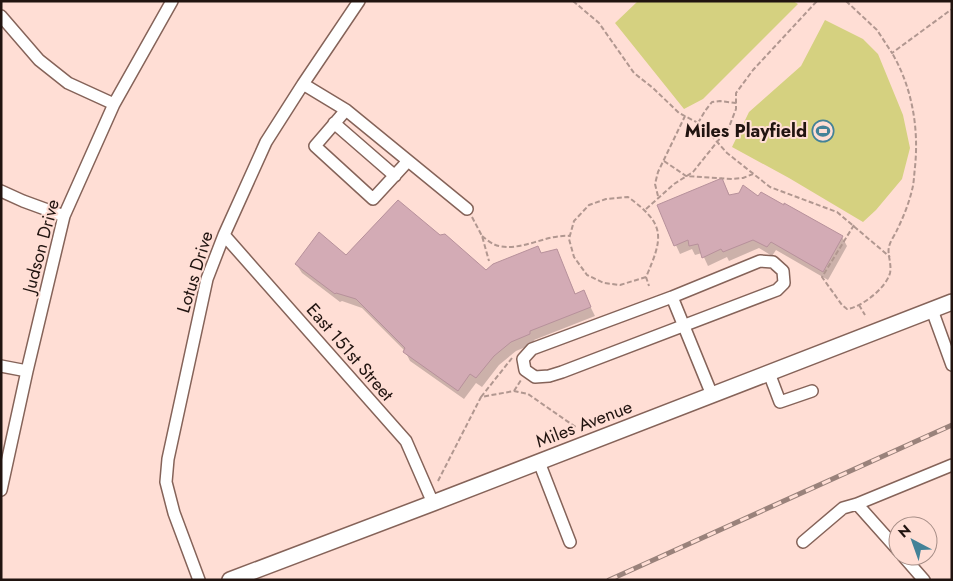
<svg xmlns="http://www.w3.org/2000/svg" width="953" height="581" font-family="Jost,sans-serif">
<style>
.green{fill:#d5d180}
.shadow{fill:#0003}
.building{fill:#d3abb5;stroke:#b7919b}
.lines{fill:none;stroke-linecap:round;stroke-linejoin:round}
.minor-casing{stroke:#856359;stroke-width:14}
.major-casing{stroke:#856359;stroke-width:18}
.path{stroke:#b19790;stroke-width:2;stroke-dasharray:5 2.5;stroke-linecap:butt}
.minor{stroke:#fff;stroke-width:11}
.major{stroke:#fff;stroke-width:15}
.rail-casing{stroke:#9a827b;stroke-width:5}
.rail{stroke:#ffded5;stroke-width:3;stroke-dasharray:9;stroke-linecap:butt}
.labels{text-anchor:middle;stroke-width:4;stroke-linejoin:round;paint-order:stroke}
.poi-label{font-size:18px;font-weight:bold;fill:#211410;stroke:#ffded5;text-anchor:end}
.street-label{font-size:18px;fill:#211410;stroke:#ffded5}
</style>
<rect width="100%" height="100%" fill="#ffded5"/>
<path class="green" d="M638 1H793L798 4 703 99 684 109 615 23Z
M825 20 863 39 878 54 903 115 910 148 902 179 876 210 863 222 789 178 732 147 749 112 801 66Z"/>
<path class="shadow" d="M722 179 730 196 758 198 842 237 847 246 828 280 776 250 772 256 759 248 729 261 727 257 708 266 702 253 695 255 692 249 680 254 658 206Z
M556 250 576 295 583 292 595 316 534 340 535 343 516 351 499 365 482 387 476 383 464 399 410 361 405 351 362 308 342 301 340 302 302 273 296 264 346 256 486 272Z"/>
<path class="building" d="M722 178 729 195 739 193 743 185 758 196 761 192 784 205V203L843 236 823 272 771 242 767 247 753 240 723 252 721 249 702 258 698 244 689 246 688 240 674 246 657 205Z
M398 200 440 235 445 234 486 270 493 264 538 246 541 253 557 249 575 294 584 290 591 307 530 331V334L511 342 494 356 476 378 470 374 458 391 403 352 405 348 356 299 336 293 335 294 295 264 319 232 346 255Z"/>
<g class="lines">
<g class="minor-casing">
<path id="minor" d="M1 16 39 60 68 83 114 104
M303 84 346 110 467 209
M346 110 315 146 373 199 408 161
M334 123 395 176
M1 191 23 201 64 216
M224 235 406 441 433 503
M760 261 773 262 783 271 784 283 777 290 562 372 549 376 535 377 525 370 523 359 532 349 672 297Z
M672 297 712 395
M932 310 952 365
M1 366 27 371
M769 373 780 402 812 391
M539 462 570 542
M1 490 27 371 64 216 114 104 172 1
M857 504 898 550
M803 542 843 508 857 504 952 465
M903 556 924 580
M199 580 174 513 166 482 168 459 207 279 224 235 266 142 303 84 359 1"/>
</g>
<g class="major-casing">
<path id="major" d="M230 580 433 503 952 302"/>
</g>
<path class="path" d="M573 1 599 23 634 73 653 88 679 113 702 125 727 153 770 187 837 212 890 257
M846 1 877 30 892 53 952 9
M698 123 705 111 712 102 720 101 736 103
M664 161 686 176 732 179 743 178 753 174
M658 196 655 184 658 172 685 116
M646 209 674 184 693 172 729 127 736 109V93L753 70 817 1
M472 217 482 236 489 261
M854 225 822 277 842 305 847 309C862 307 886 288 890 273 892 264 887 254 889 247 890 241 895 235 897 230 903 218 909 203 912 190 914 183 914 175 915 167 919 128 912 87 892 53
M482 236C487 240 493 245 499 246 524 251 546 234 570 236
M646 277 620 285 604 283 587 275 574 257 569 239 574 221 589 205 606 199 628 197C665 224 664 236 646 277L649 286
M859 305 865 315
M514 391 521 380
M481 397 512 358
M438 481 481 397 514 391 528 394 577 428"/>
<use href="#minor" class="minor"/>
<use href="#major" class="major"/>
<g class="rail-casing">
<path id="rail" d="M609 580 952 425"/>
</g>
<use href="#rail" class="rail"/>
</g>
<defs>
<g id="stadium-ring" transform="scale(1.125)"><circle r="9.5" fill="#ffded5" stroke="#448298" stroke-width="1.5"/><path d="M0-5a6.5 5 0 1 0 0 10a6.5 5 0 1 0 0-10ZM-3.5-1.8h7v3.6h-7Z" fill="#448298"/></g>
</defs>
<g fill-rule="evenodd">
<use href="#stadium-ring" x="823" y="131"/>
</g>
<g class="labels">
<g class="poi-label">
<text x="807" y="137">Miles Playfield</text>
</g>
<g class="street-label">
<text transform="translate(41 246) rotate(-75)" y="6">Judson Drive</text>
<text transform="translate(195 272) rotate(-73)" y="6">Lotus Drive</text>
<text transform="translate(350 352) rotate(49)" y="6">East 151st Street</text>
<text transform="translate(584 424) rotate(-21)" y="6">Miles Avenue</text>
</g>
</g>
<rect width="953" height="581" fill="none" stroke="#211410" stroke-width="5"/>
<g transform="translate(913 541) rotate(319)"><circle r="24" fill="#ffded5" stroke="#a68d86"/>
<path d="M0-4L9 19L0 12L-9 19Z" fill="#448298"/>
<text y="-8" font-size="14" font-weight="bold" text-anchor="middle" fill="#211410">N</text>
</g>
</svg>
